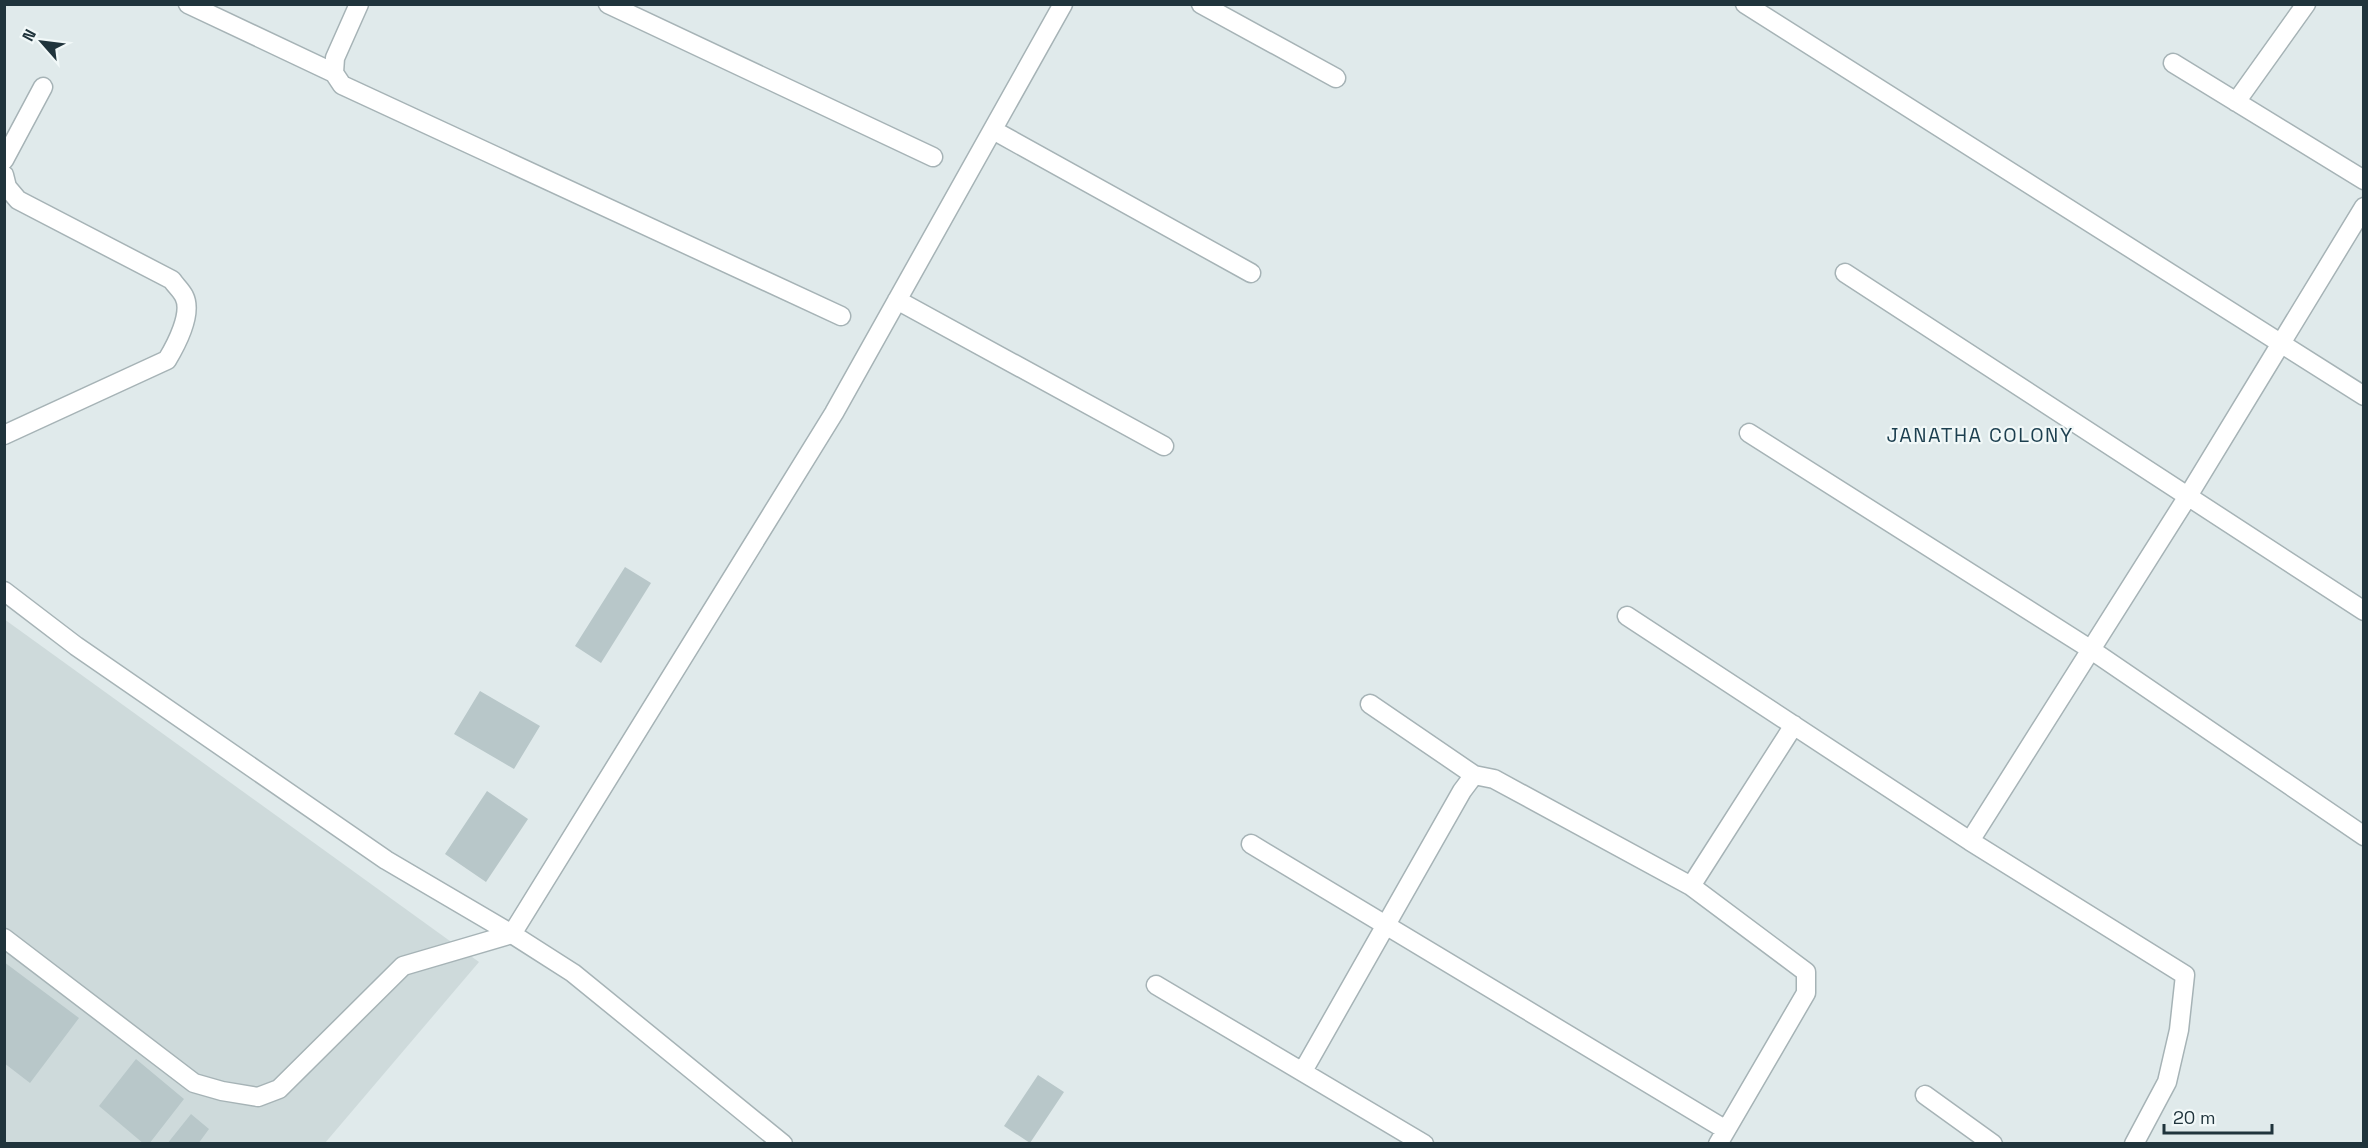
<svg xmlns="http://www.w3.org/2000/svg" width="2368" height="1148" font-family="'Space Grotesk',sans-serif">
<style>
.built{fill:#cedadb}
.building{fill:#b8c7c9}
.lines{fill:none;stroke-linecap:round;stroke-linejoin:round}
.lane-casing{stroke:#a6b3b6;stroke-width:21}
.street-casing{stroke:#a6b3b6;stroke-width:21}
.lane{stroke:#fff;stroke-width:18}
.street{stroke:#fff;stroke-width:18}
.labels{text-anchor:middle;stroke-width:4.5;stroke-linejoin:round;paint-order:stroke}
.neighbourhood-label{font-size:20px;letter-spacing:1.5px;fill:#1c3f4f;stroke:#f1f8f8}
</style>
<rect width="100%" height="100%" fill="#e0eaeb"/>
<path class="built" d="M4 619 479 962 325 1143H5Z"/>
<path class="building" d="M625 567 651 583 601 663 575 646Z
M480 691 540 726 514 769 454 734Z
M487 791 528 819 486 882 445 854Z
M4 962 79 1018 30 1083 4 1063Z
M136 1059 184 1099 149 1144H144L99 1106Z
M1038 1075 1064 1092 1030 1143 1004 1126Z
M191 1114 209 1129 198 1144H167Z"/>
<g class="lines">
<g class="lane-casing">
<path id="lane" d="M4 938 194 1083 222 1091 258 1097 279 1089 403 966 512 934"/>
</g>
<g class="street-casing">
<path id="street" d="M188 4 334 73
M359 4 335 58 334 73 342 85 841 316
M608 4 933 157
M1201 4 1336 78
M1745 4 2364 396
M2173 63 2364 180
M2236 102 2306 4
M993 130 1251 273
M4 160 43 87
M4 175 7 187 18 200 172 280C175 285 181 290 184 296 193 313 176 345 167 360L4 435
M1845 273 2364 611
M897 300 1164 446
M1749 433 2090 649 2364 836
M4 591 76 646 386 860 512 934 573 973 783 1144
M1627 616 1970 841 2185 975 2179 1030 2167 1082 2134 1144
M1370 704 1474 775
M1970 841 2188 496 2364 207
M1251 844 1726 1130
M512 934 834 413 1063 4
M1156 985 1424 1144
M1303 1071 1462 791 1474 775 1494 779 1691 886
M1925 1095 1993 1144
M1718 1144 1806 993V972L1691 886 1794 725"/>
</g>
<use href="#lane" class="lane"/>
<use href="#street" class="street"/>
</g>
<g class="labels">
<g class="neighbourhood-label">
<text x="1980" y="442">JANATHA COLONY</text>
</g>
</g>
<rect width="2368" height="1148" fill="none" stroke="#20343c" stroke-width="12"/>
<g transform="translate(42 42) rotate(298)" stroke="#f1f8f8" stroke-width="4.5" paint-order="stroke">
<path d="M0-4.5L10 22L0 15L-10 22Z" fill="#20343c"/>
<text y="-9" font-size="16" font-weight="bold" text-anchor="middle" fill="#20343c">N</text>
</g>
<path d="M2164 1124v9h108v-9" fill="none" stroke="#20343c" stroke-width="3"/>
<text x="2173" y="1124" font-size="18" fill="#20343c" stroke="#f1f8f8" stroke-width="4.5" paint-order="stroke">20 m</text>
</svg>
